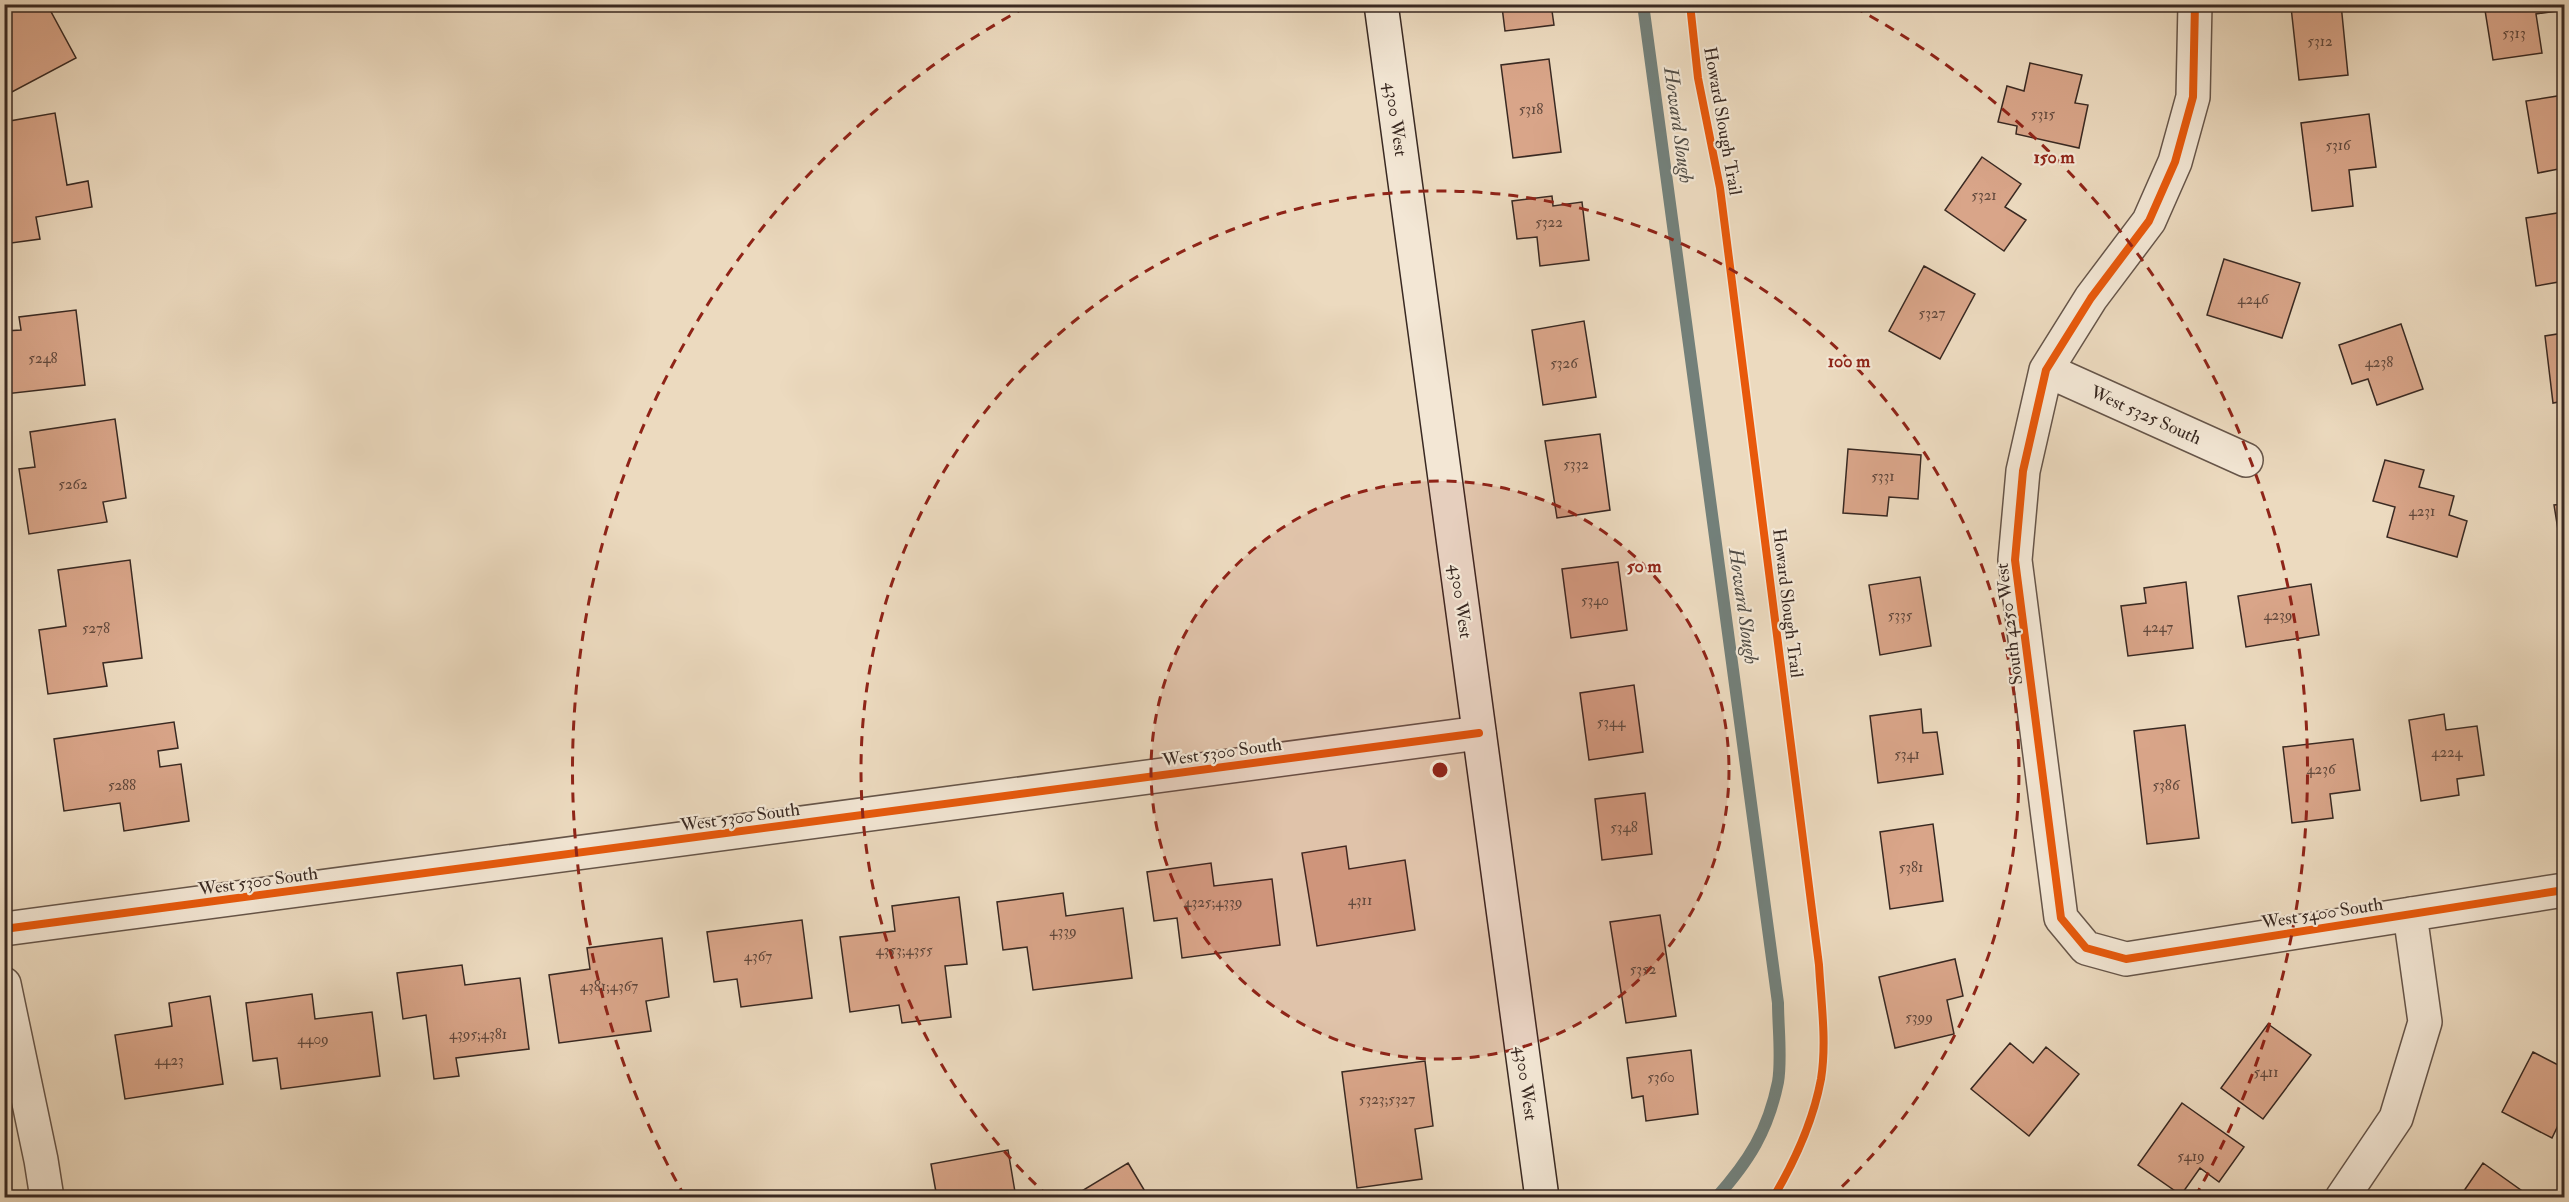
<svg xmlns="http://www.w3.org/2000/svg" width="2569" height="1202" font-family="'IM FELL Double Pica',serif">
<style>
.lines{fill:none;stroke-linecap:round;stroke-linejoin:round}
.stream{stroke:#73807a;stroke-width:12}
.building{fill:#d9a589;stroke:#392922;stroke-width:1.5}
.street-casing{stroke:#665549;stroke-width:36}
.secondary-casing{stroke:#392922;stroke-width:36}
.street{stroke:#f3e7d5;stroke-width:33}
.secondary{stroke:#f3e7d5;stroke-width:33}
.cycleway-casing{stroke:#f3e7d5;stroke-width:11}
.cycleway{stroke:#e8590c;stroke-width:8}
.ring{fill:none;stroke:#8f2418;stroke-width:3;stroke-dasharray:10 8}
.labels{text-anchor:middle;stroke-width:4.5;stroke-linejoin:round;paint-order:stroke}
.number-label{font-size:15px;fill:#61483c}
.street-label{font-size:18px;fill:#392922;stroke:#f3e7d5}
.water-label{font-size:20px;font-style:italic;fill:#514d46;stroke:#f3e7d5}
.centre{fill:#8f2418;stroke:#f3e7d5;stroke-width:3}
.ring-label{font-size:18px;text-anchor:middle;font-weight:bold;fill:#8f2418;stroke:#f3e7d5;stroke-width:4.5;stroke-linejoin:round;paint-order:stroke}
</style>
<rect width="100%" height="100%" fill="#ecdabf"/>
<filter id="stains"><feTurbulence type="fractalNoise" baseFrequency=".00333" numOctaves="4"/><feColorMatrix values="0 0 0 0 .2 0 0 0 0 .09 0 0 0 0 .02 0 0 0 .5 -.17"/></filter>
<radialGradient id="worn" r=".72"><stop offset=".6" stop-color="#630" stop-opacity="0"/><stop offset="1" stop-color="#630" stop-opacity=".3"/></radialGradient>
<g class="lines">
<path class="stream" d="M1643 4 1778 1003C1778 1027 1782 1059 1778 1082 1768 1131 1749 1161 1716 1198"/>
</g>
<path class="building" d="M4 4H55L49 8 76 58 10 93 4 83Z
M1485 4H1551L1554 25 1505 31 1502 7 1485 10Z
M2313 4H2341L2348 75 2299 80 2291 7Z
M2484 4H2562L2563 10 2536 14 2542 53 2493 60Z
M1549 59 1561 152 1513 158 1501 65Z
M2030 63 2082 75 2075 103 2088 105 2079 148 2016 134 2017 126 1998 122 2007 86 2024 91Z
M2564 95V168L2538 173 2526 101Z
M55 113 67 185 88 181 92 207 36 217 40 239 4 244V122Z
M2369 114 2376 167 2349 170 2353 206 2312 211 2301 123Z
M1982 157 2021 184 2005 207 2026 220 2004 251 1945 210Z
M1552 196 1553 206 1582 202 1589 260 1540 266 1537 237 1517 239 1512 201Z
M2564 212V281L2536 286 2526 218Z
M2224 259 2300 283 2282 338 2207 315Z
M1924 266 1975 294 1940 359 1889 331Z
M76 310 85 385 5 394 4 331 21 330 19 317Z
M1584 321 1596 397 1543 405 1532 330Z
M2401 324 2423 389 2377 405 2368 379 2352 384 2339 345Z
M2564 333V401L2553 403 2545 336Z
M115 419 126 498 103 502 107 522 29 534 19 469 35 467 30 432Z
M1600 434 1610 510 1557 518 1545 441Z
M1848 449 1921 455 1918 499 1889 497 1887 516 1843 513Z
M2385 460 2424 470 2419 487 2454 496 2449 515 2467 521 2457 557 2387 537 2395 507 2373 501Z
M2564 504V541L2560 542 2554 505Z
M130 560 142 658 103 663 107 686 48 694 39 630 66 626 58 570Z
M1618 562 1627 630 1571 638 1562 569Z
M1920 577 1931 646 1880 655 1869 585Z
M2186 582 2193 648 2128 656 2121 606 2146 603 2144 588Z
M2311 584 2319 635 2246 647 2238 596Z
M1634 685 1643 752 1589 760 1580 693Z
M1921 709 1923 733 1937 732 1943 774 1878 783 1870 716Z
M2444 714 2446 730 2477 726 2484 775 2457 779 2459 795 2421 801 2409 720Z
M174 722 178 748 158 751 160 767 181 764 189 821 124 831 120 803 64 811 54 739Z
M2185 725 2199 838 2147 844 2134 731Z
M2353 739 2360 790 2330 794 2333 818 2292 823 2283 747Z
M1645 793 1652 854 1602 860 1595 799Z
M1933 824 1943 901 1890 909 1880 832Z
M1346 846 1349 869 1405 860 1415 930 1317 946 1302 853Z
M1211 863 1214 886 1272 879 1280 945 1182 958 1177 918 1154 921 1147 872Z
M1063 893 1066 916 1123 908 1132 978 1033 990 1027 947 1003 950 997 902Z
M959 897 967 964 945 966 951 1017 902 1023 899 1005 850 1012 840 937 895 931 892 906Z
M1660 915 1676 1016 1626 1023 1610 922Z
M802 920 812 998 741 1007 737 979 714 982 707 932Z
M662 938 669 997 646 1001 651 1031 559 1043 549 975 590 969 587 948Z
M1955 959 1963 996 1947 1000 1954 1034 1895 1048 1879 977Z
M462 965 465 985 520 978 529 1049 456 1058 459 1076 434 1079 426 1015 403 1019 397 973Z
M312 994 315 1019 372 1012 380 1076 281 1089 277 1058 253 1061 246 1003Z
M210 996 223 1084 125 1099 115 1035 172 1026 169 1003Z
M2268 1024 2311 1055 2263 1119 2221 1088Z
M2010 1043 2033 1063 2046 1047 2079 1074 2029 1136 1971 1089Z
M1691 1050 1698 1114 1646 1121 1643 1096 1632 1098 1627 1058Z
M2533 1052 2564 1068V1113L2552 1138 2502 1112Z
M1425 1061 1433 1126 1415 1129 1422 1179 1357 1188 1342 1072Z
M2182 1103 2244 1147 2219 1182 2200 1168 2181 1195 2138 1165Z
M1008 1150 1016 1198H937L931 1164Z
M1128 1163 1149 1198H1076L1075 1195Z
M2483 1163 2525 1193 2522 1198H2459Z"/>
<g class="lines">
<g class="street-casing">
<path id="street" d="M2195 4 2193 97 2175 162 2149 221 2091 298 2046 370 2023 471 2015 560 2061 918 2086 948 2126 959 2564 890
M2046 370 2246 460
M4 929 1479 733
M4 984 41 1160 47 1198
M2342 1198 2396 1118 2425 1022 2410 914"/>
</g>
<g class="secondary-casing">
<path id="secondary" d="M1381 4 1542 1198"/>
</g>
<use href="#street" class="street"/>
<use href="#secondary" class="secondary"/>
<g class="cycleway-casing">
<path id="cycleway" d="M1690 4 1698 78 1720 188 1819 965C1821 1002 1827 1042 1821 1079 1813 1122 1795 1161 1773 1198
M2195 4 2193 97 2175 162 2149 221 2091 298 2046 370 2023 471 2015 560 2061 918 2086 948 2126 959 2564 890
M4 929 1479 733"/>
</g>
<use href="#cycleway" class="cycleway"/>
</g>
<circle cx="1440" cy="770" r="289" fill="#8f2418" fill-opacity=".12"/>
<g class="ring">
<circle cx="1440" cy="770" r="289"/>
<path d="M1049 1197A579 579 0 1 1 1831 1197"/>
<path d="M685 1197A868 868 0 0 1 1026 7M1854 7A868 868 0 0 1 2195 1197"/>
</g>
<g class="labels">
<g class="number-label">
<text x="2514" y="38">5313</text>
<text x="2320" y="46">5312</text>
<text x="1531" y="114">5318</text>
<text x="2043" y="119">5315</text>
<text x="2338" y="150">5316</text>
<text x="1984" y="200">5321</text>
<text x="1549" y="227">5322</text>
<text x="2253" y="304">4246</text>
<text x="1932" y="318">5327</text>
<text x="43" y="363">5248</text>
<text x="2379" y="367">4238</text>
<text x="1564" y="368">5326</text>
<text x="1576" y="469">5332</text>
<text x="1883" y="481">5331</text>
<text x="73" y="489">5262</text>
<text x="2422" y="516">4231</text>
<text x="1595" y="605">5340</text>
<text x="1900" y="620">5335</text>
<text x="2278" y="620">4239</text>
<text x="2158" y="632">4247</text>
<text x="96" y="633">5278</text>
<text x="1611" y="727">5344</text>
<text x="2447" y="757">4224</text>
<text x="1907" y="759">5341</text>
<text x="2321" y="774">4236</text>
<text x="122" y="790">5288</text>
<text x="2166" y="790">5386</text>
<text x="1624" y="832">5348</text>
<text x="1911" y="872">5381</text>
<text x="1360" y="905">4311</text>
<text x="1213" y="907">4325;4339</text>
<text x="1063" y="936">4339</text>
<text x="904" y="955">4353;4355</text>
<text x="758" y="961">4367</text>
<text x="1643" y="974">5352</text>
<text x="609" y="991">4381;4367</text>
<text x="1919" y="1022">5399</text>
<text x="478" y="1039">4395;4381</text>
<text x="313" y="1044">4409</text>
<text x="169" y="1065">4423</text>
<text x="2266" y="1077">5411</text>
<text x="1661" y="1082">5360</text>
<text x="1387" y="1104">5323;5327</text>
<text x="2191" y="1161">5419</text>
</g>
<g class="street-label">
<text transform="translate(1396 119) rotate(82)" y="6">4300 West</text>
<text transform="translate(1723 121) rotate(80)" y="6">Howard Slough Trail</text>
<text transform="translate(2146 415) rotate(24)" y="6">West 5325 South</text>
<text transform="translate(1461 601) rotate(82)" y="6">4300 West</text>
<text transform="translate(1788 603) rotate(83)" y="6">Howard Slough Trail</text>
<text transform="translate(2009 624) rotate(-97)" y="6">South 4250 West</text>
<text transform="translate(1222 752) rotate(-8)" y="6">West 5300 South</text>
<text transform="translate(740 817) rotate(-8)" y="6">West 5300 South</text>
<text transform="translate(258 881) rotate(-8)" y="6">West 5300 South</text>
<text transform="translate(2322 913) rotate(-9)" y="6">West 5400 South</text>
<text transform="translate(1526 1083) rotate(82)" y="6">4300 West</text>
</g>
<g class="water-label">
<text transform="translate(1679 125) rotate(82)" y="7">Howard Slough</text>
<text transform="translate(1744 606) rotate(82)" y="7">Howard Slough</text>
</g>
</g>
<circle cx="1440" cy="770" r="9" class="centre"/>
<g class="ring-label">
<text x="2054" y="163">150 m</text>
<text x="1849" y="367">100 m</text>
<text x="1644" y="572">50 m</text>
</g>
<rect width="2569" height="1202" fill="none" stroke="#ecdabf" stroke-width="24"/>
<rect x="6" y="6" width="2557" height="1190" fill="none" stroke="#392922" stroke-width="3"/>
<rect x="12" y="12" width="2545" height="1178" fill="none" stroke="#392922" stroke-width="1.5"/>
<rect width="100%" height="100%" filter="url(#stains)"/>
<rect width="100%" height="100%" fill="url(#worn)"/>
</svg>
